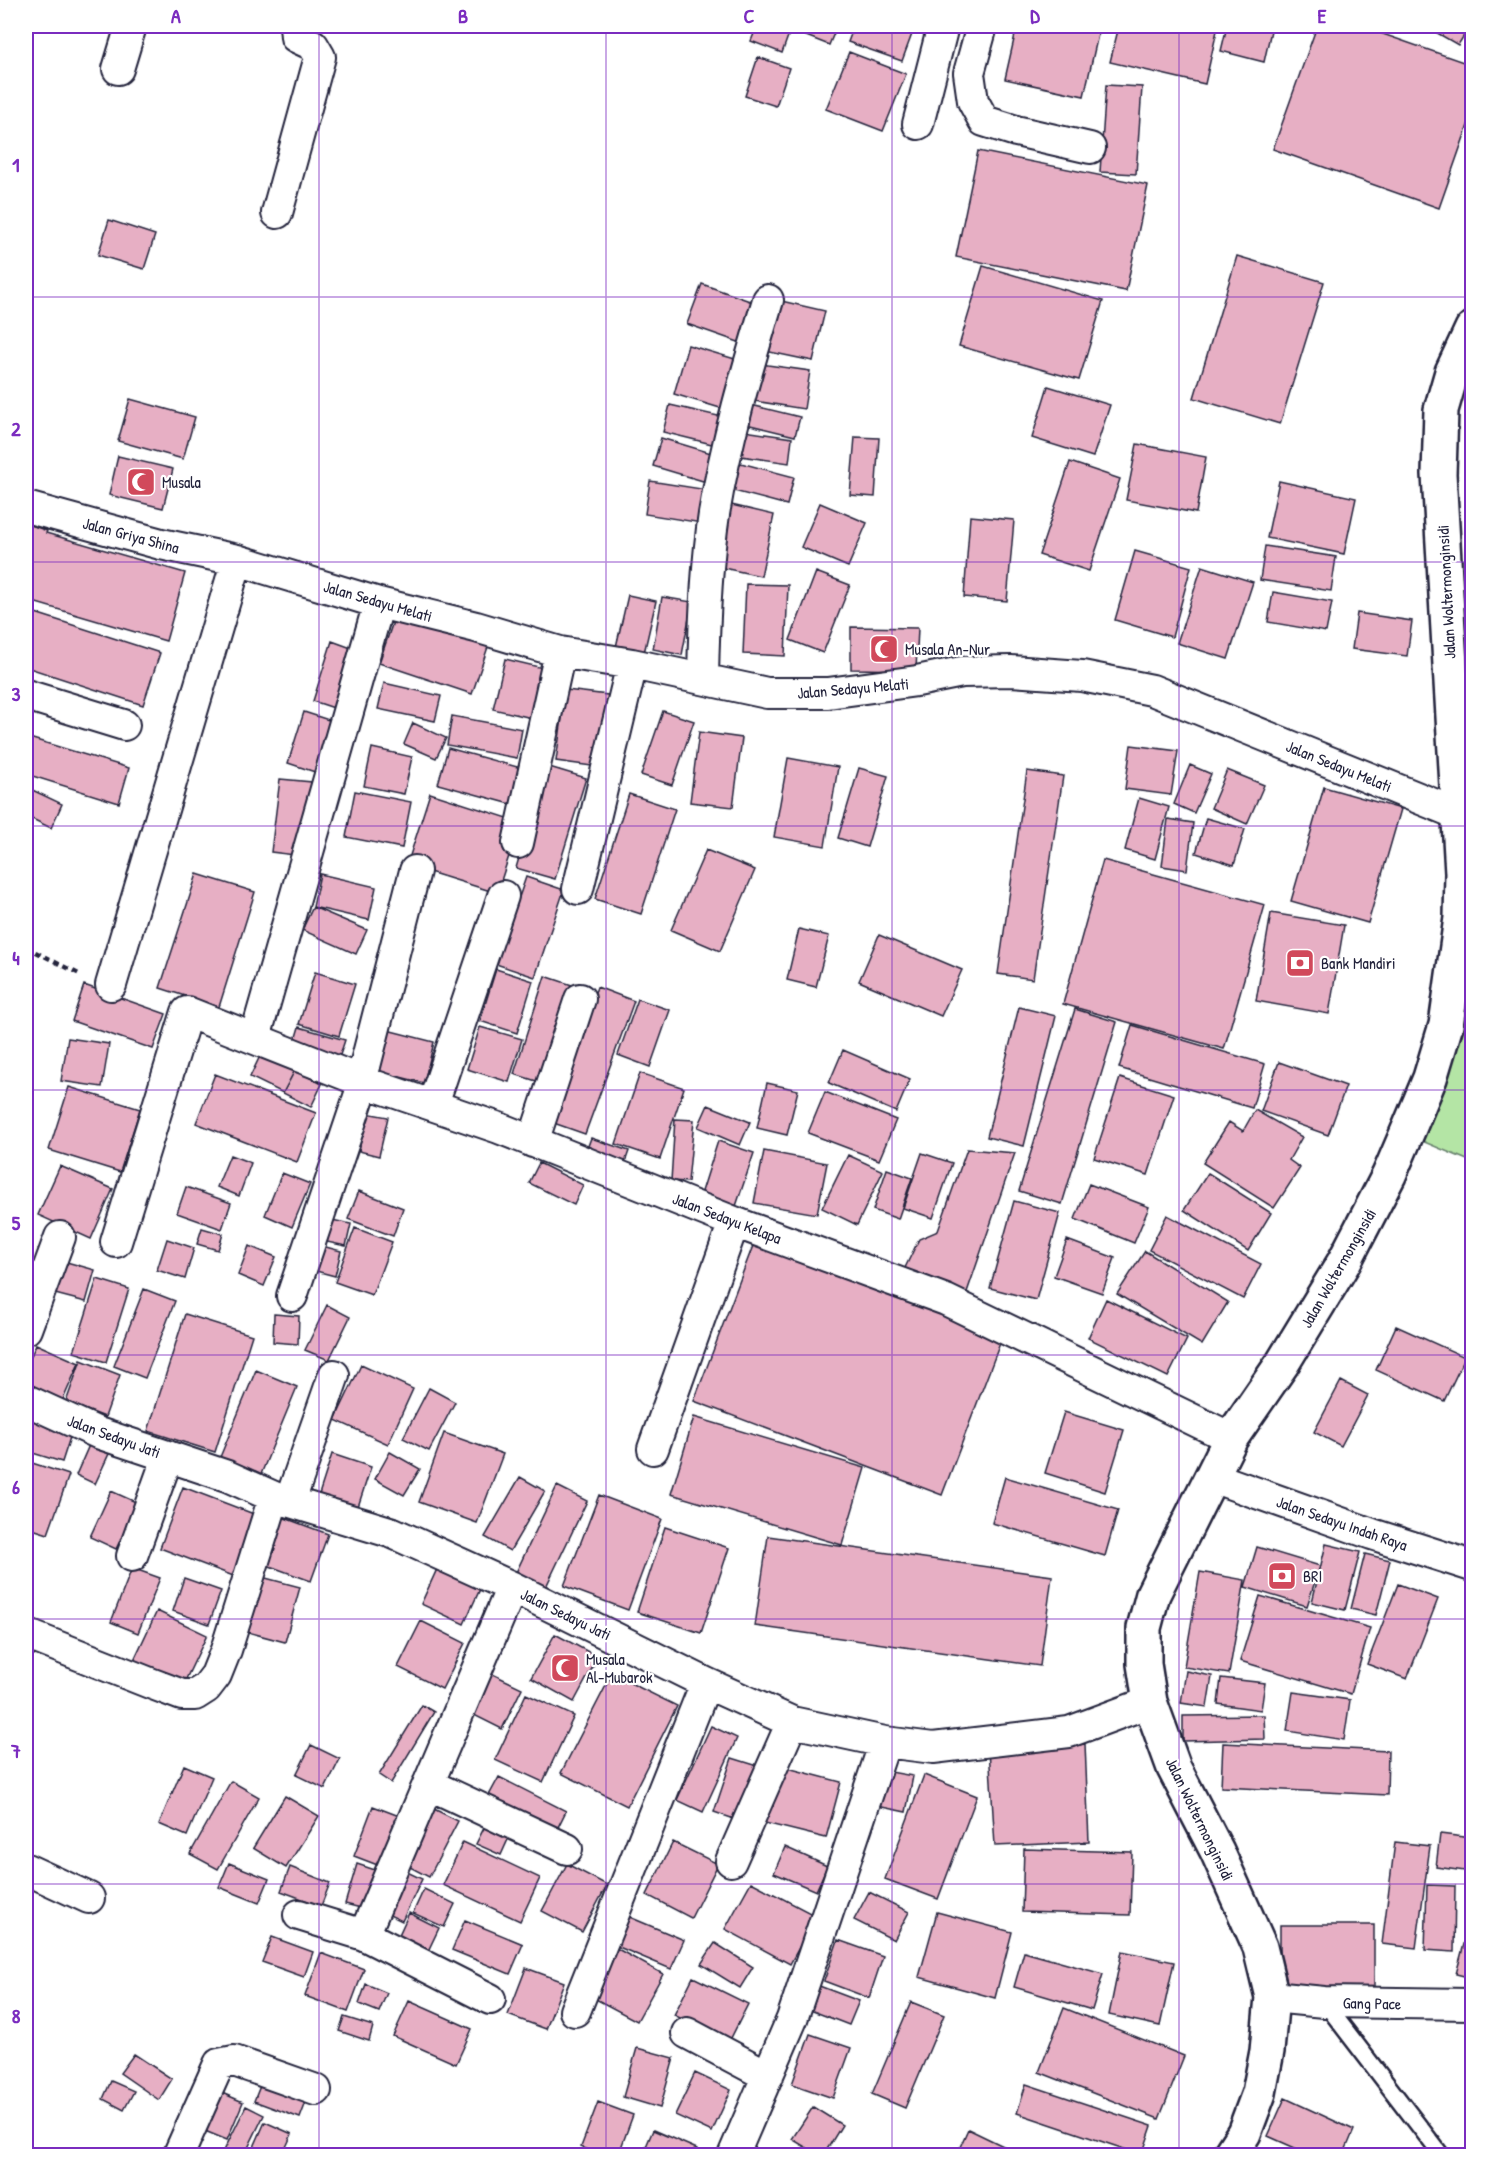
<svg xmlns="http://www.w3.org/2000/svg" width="1498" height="2181" font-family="'Patrick Hand',sans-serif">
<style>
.green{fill:#b4e5a5;stroke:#6b8470;stroke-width:1.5}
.building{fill:#e7afc4;stroke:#22223b;stroke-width:1.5}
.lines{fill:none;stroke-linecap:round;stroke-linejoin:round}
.lane-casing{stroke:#22223b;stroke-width:20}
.street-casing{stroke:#22223b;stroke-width:34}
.secondary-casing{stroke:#22223b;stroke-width:38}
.path{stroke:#22223b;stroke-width:4;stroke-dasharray:6 4.5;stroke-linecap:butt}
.lane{stroke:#fff;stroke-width:15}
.street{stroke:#fff;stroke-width:30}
.secondary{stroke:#fff;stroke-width:33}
.grid{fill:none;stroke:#7b2cbf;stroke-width:1.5;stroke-opacity:0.55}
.labels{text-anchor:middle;stroke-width:4.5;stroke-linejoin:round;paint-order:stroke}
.poi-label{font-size:16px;fill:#22223b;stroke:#fff;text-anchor:start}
.street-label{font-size:16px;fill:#22223b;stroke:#fff}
.neatline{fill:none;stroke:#7b2cbf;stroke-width:2}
.grid-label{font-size:20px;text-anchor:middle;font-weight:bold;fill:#7b2cbf}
</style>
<rect width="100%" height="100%" fill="#fff"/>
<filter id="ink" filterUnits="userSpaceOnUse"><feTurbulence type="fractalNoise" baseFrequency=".0167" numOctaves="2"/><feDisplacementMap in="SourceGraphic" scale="12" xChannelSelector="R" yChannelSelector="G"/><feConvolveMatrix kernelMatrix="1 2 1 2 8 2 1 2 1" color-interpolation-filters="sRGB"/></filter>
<g filter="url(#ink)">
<path class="green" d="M1463 1009 1472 1012V1162L1415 1138Z"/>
<path class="building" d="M757 26H784L791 28 782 53 751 41Z
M798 26H837L829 45 796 32Z
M854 26H915L902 61 848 42Z
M1017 26H1100L1084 96 1005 79Z
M1119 26H1218L1205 84 1110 62Z
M1227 26H1272L1264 62 1221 51Z
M1317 26H1360L1472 65V114L1439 208 1273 149Z
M1425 26H1470L1458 45Z
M849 52 906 74 883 131 826 109Z
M758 57 789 68 776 106 745 96Z
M1106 85 1142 87 1136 174 1100 172Z
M978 151 1148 185 1126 291 956 257Z
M109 220 155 235 144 269 98 255Z
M1237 256 1324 282 1280 424 1194 398Z
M983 266 1103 301 1079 380 959 346Z
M702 284 761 305 747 345 687 324Z
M777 300 825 311 813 361 765 351Z
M688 345 745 362 730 411 674 394Z
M754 363 810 371 804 409 748 400Z
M1048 386 1110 405 1093 457 1032 438Z
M130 399 195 417 183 459 118 441Z
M747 404 800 417 795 436 742 423Z
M670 405 727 418 720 446 663 432Z
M738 430 792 438 789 463 734 455Z
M855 437 879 438 875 497 850 495Z
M661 438 721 456 713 484 653 466Z
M1137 444 1206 457 1196 513 1126 500Z
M118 456 173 469 163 508 109 495Z
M737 462 794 477 787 505 730 490Z
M1070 462 1120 479 1089 571 1039 555Z
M650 481 708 490 702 523 645 514Z
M1279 481 1356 498 1344 554 1267 538Z
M723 503 774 515 761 576 709 565Z
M820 503 867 523 848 567 801 547Z
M970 516 1014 520 1007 601 964 597Z
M26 523 47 531 46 533 185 573 166 641 26 600Z
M1265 546 1336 557 1331 591 1260 580Z
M1135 551 1191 567 1172 637 1115 620Z
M1202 566 1253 582 1228 659 1177 643Z
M816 572 850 585 823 653 790 640Z
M746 584 788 585 785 656 743 654Z
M1273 592 1332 602 1326 632 1268 622Z
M628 595 656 601 644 653 616 647Z
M662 597 692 602 682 655 653 649Z
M26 610 160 653 143 705 26 667Z
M396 613 489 644 472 694 379 663Z
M1357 613 1412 621 1407 656 1352 649Z
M851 627 918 628 916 670 851 669Z
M332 641 354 649 334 708 313 701Z
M505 659 543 668 532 718 493 709Z
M384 683 441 696 435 721 378 709Z
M566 690 616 696 606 768 556 761Z
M663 711 694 721 672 785 641 775Z
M304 712 338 723 321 774 288 763Z
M452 716 522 729 517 758 447 745Z
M413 723 446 738 436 758 404 744Z
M699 732 742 738 733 807 690 802Z
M26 737 129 768 119 803 26 774Z
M1131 745 1178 751 1171 795 1125 789Z
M372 748 412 757 404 794 364 786Z
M448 748 521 768 511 804 438 784Z
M788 758 838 767 825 846 774 837Z
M1190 765 1211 774 1194 813 1174 804Z
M546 766 586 778 555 879 516 868Z
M859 768 888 776 867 847 838 838Z
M1227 770 1264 785 1247 824 1211 808Z
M1027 771 1063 776 1033 979 998 974Z
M280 779 312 782 303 856 271 852Z
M26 787 62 804 51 828 26 816Z
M1324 787 1401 809 1368 923 1291 901Z
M355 791 411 802 402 848 346 837Z
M430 793 520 822 497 893 407 865Z
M629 794 675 809 641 914 595 899Z
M1139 798 1169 807 1155 859 1125 850Z
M1206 818 1245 829 1234 865 1196 853Z
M1168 819 1193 823 1187 870 1162 866Z
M706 850 755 870 720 951 671 930Z
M1103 860 1265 905 1224 1049 1063 1004Z
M197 874 255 892 219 1007 160 988Z
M320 874 376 887 369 920 313 907Z
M526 877 564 890 535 977 496 964Z
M313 907 367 930 356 954 302 930Z
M1271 913 1344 925 1329 1014 1256 1001Z
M799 929 829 936 816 987 787 980Z
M879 935 962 970 941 1016 859 981Z
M496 969 533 981 517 1033 480 1021Z
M315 972 355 984 339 1036 299 1024Z
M545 976 578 987 546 1084 514 1074Z
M84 985 166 1014 153 1049 72 1021Z
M597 987 634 1001 585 1134 548 1121Z
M638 999 670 1010 650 1067 618 1055Z
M1019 1007 1056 1016 1024 1146 987 1137Z
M1075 1009 1117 1022 1062 1204 1019 1191Z
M1132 1025 1265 1064 1252 1108 1119 1068Z
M299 1027 345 1040 338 1061 293 1047Z
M480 1027 522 1039 509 1082 467 1069Z
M387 1030 434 1042 424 1083 376 1071Z
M68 1038 109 1044 102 1087 61 1081Z
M843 1050 910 1079 896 1112 829 1083Z
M261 1054 295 1070 283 1093 250 1077Z
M1279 1062 1346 1086 1328 1135 1261 1111Z
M295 1070 322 1084 311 1107 283 1093Z
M640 1073 684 1088 660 1159 616 1144Z
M215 1074 316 1113 297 1162 196 1123Z
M1120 1078 1174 1095 1148 1175 1094 1158Z
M767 1083 798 1090 787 1135 757 1128Z
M69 1087 140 1109 120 1172 49 1150Z
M825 1092 896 1120 879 1160 808 1133Z
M708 1105 750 1122 740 1145 698 1127Z
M1255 1110 1302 1137 1289 1160 1300 1168 1274 1208 1203 1163 1229 1122 1243 1131Z
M366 1113 388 1117 379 1156 359 1151Z
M675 1119 694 1120 688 1182 671 1181Z
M591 1138 629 1151 623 1168 585 1154Z
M718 1141 754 1153 734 1212 699 1201Z
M967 1149 1015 1153 965 1298 901 1276 919 1239 938 1231Z
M764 1151 827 1163 817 1214 754 1203Z
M922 1153 952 1163 933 1218 903 1208Z
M230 1155 251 1163 239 1196 217 1187Z
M848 1155 883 1171 857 1225 822 1208Z
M539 1163 583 1185 574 1205 529 1183Z
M60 1166 113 1189 91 1239 38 1215Z
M887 1169 912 1178 898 1219 873 1210Z
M282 1173 310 1184 292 1227 265 1215Z
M1208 1173 1271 1213 1248 1251 1184 1210Z
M1089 1184 1149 1207 1134 1243 1075 1219Z
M186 1187 231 1203 222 1229 177 1213Z
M359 1191 403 1208 393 1236 348 1219Z
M1014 1201 1060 1213 1036 1300 990 1288Z
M1167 1215 1261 1264 1243 1299 1149 1250Z
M332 1220 351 1224 346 1246 327 1242Z
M202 1228 223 1234 218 1250 197 1244Z
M355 1228 392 1242 372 1295 335 1282Z
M167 1239 194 1248 185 1279 157 1270Z
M1067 1240 1115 1258 1102 1293 1054 1276Z
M754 1243 1002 1338 942 1495 694 1401Z
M249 1246 276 1257 264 1286 238 1275Z
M322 1246 341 1251 335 1276 316 1271Z
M1145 1251 1228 1302 1202 1345 1117 1294Z
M63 1261 95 1270 86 1302 55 1294Z
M97 1279 129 1289 106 1362 74 1352Z
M144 1289 175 1301 145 1378 114 1366Z
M1106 1299 1187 1339 1168 1377 1088 1338Z
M327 1305 350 1317 329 1360 305 1350Z
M185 1314 252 1335 215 1452 148 1431Z
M274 1314 299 1316 298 1344 273 1342Z
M1396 1326 1465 1357 1444 1401 1376 1370Z
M36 1344 79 1363 62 1402 26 1385V1368Z
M81 1360 120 1375 105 1417 66 1402Z
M361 1365 413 1389 388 1444 335 1420Z
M256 1370 297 1387 259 1479 218 1462Z
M1341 1381 1368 1395 1341 1446 1314 1432Z
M429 1388 455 1402 429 1451 403 1438Z
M1064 1412 1124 1430 1105 1492 1045 1473Z
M26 1414 73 1428 62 1462 26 1451Z
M694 1417 865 1468 842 1545 671 1494Z
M444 1433 503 1454 477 1523 419 1502Z
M93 1436 113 1445 95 1484 76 1475Z
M390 1452 420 1469 404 1495 375 1479Z
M332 1454 371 1467 354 1519 315 1507Z
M26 1461 69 1475 48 1534 26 1527Z
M520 1477 545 1491 510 1551 485 1537Z
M1005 1477 1118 1510 1105 1556 992 1523Z
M557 1486 587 1501 542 1595 512 1581Z
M183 1487 259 1516 236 1577 160 1548Z
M111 1491 138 1503 116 1549 90 1537Z
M599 1495 662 1519 628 1610 564 1586Z
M282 1517 328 1534 311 1581 264 1564Z
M665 1527 729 1548 701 1633 637 1612Z
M768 1536 1052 1576 1040 1666 755 1626Z
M1326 1544 1360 1552 1345 1610 1312 1602Z
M1257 1547 1320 1566 1307 1606 1245 1587Z
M1365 1554 1390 1560 1376 1615 1351 1609Z
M443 1556 486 1576 464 1624 421 1604Z
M132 1568 160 1578 138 1633 111 1622Z
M1200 1572 1245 1580 1229 1674 1184 1667Z
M254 1575 300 1587 285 1642 240 1630Z
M184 1578 221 1591 209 1624 173 1611Z
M1398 1584 1438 1599 1407 1679 1367 1664Z
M1260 1596 1370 1628 1351 1694 1240 1661Z
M157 1611 207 1635 184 1683 134 1660Z
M421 1621 465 1643 442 1689 398 1667Z
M555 1634 598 1657 574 1702 531 1678Z
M484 1670 522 1688 502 1729 464 1710Z
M1186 1671 1212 1676 1207 1707 1181 1703Z
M612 1674 677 1706 627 1806 561 1773Z
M1221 1678 1265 1683 1261 1710 1218 1704Z
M1293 1692 1350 1700 1344 1740 1287 1731Z
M526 1694 574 1716 543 1782 495 1760Z
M422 1705 434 1712 391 1783 379 1775Z
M1264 1715 1265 1739 1183 1741V1716Z
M711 1726 737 1738 703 1812 677 1800Z
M1223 1743 1388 1751 1387 1795 1221 1787Z
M1085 1744 1089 1842 995 1846 989 1749Z
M311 1745 340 1759 325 1789 296 1775Z
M732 1758 758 1766 740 1821 714 1812Z
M184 1765 212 1777 187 1836 159 1824Z
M780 1766 841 1782 826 1838 765 1823Z
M885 1771 913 1776 906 1812 877 1806Z
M924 1775 977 1796 938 1899 885 1879Z
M499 1777 566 1811 554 1835 486 1801Z
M231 1781 259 1797 218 1869 190 1854Z
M285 1796 319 1816 286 1868 253 1848Z
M373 1806 407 1819 388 1869 354 1856Z
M434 1809 458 1821 429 1877 406 1865Z
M486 1824 510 1835 501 1855 476 1844Z
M1440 1834 1472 1838V1872L1436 1867Z
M463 1842 540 1878 520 1921 443 1885Z
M673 1842 718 1864 691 1918 647 1895Z
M1395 1842 1430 1846 1416 1948 1382 1944Z
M785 1847 827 1866 816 1891 774 1873Z
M1024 1849 1132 1852 1130 1915 1022 1912Z
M229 1863 269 1879 259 1903 219 1887Z
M357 1864 381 1872 369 1910 345 1904Z
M567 1864 607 1885 582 1932 542 1911Z
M290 1867 330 1883 321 1906 281 1891Z
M401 1869 422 1879 402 1921 381 1911Z
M751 1882 816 1916 790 1964 725 1929Z
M1427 1885 1455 1886 1454 1952 1425 1950Z
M424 1889 455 1904 444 1927 413 1913Z
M869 1892 909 1912 894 1940 854 1920Z
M937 1912 1012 1932 995 1998 919 1977Z
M409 1913 439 1928 428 1951 398 1937Z
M620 1913 684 1940 671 1969 607 1942Z
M1472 1914V1978L1456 1974Z
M465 1920 523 1944 510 1974 452 1950Z
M1280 1925H1374V1987H1280Z
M272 1937 313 1952 304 1977 262 1962Z
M838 1940 883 1956 869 1998 824 1981Z
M715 1943 753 1967 740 1988 701 1964Z
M614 1947 663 1974 637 2021 588 1995Z
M1122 1951 1174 1962 1160 2026 1109 2015Z
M1024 1952 1103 1974 1092 2010 1014 1987Z
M321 1953 364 1969 348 2012 305 1996Z
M526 1968 564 1982 546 2029 508 2015Z
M693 1977 748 2004 729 2042 674 2015Z
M366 1984 387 1993 379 2012 359 2004Z
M814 1984 859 2001 849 2025 805 2008Z
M409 2001 472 2029 456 2064 393 2036Z
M911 2002 944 2015 905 2108 872 2094Z
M1064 2008 1184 2056 1159 2119 1039 2072Z
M344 2017 373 2026 369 2041 339 2031Z
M810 2034 851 2048 833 2098 792 2084Z
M637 2048 674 2058 660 2108 623 2097Z
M134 2054 172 2079 159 2100 120 2073Z
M695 2073 731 2090 712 2132 675 2115Z
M111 2081 134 2091 124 2110 103 2099Z
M262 2081 308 2097 300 2118 254 2101Z
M1026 2084 1152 2126 1142 2155 1017 2113Z
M222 2093 243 2102 227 2140 205 2131Z
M1285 2098 1354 2130 1343 2156H1313L1268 2136Z
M598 2102 633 2115 618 2156H604L581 2147Z
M246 2106 264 2115 244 2156H224L222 2155Z
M813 2107 842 2125 823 2156H820L792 2139Z
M265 2122 292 2134 282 2156H250Z
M968 2129 1024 2156H956Z
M653 2130 697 2149 695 2156H642Z"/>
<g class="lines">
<g class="lane-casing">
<path id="lane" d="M1324 2002 1442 2156"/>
</g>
<g class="street-casing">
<path id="street" d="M982 26 969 73 973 101 984 121 1016 131 1090 148
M118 69 131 26
M918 124 943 26
M277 213 320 57 313 45 296 37 295 26
M26 507 161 544 237 560 379 603 476 627 560 652 632 664 767 693H828L917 681 962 672 1011 671 1082 676 1152 690 1458 814
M703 678C704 623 706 568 714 514 726 441 747 370 768 300
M26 695 124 725
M518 843 560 652
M578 889 632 664
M111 985 237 560
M255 1038 379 603
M433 1104 503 896
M533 1142 580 999
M116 1242 187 1012 364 1082 499 1128 734 1222 946 1300 1231 1438
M292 1296 364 1082V1070L415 871
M26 1329 60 1237
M26 1400 98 1433 227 1476 274 1497 393 1533 512 1587 706 1683 792 1722 885 1742 933 1748 1069 1732 1150 1702
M653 1449 734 1222
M1212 1477 1372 1534 1472 1566
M290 1501 334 1375
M132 1556 168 1456
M26 1634 150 1683 182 1695H195L206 1688 216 1675 226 1650 274 1497
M428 1784 567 1849
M731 1861 792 1722
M26 1869 89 1898
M299 1915 364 1935 490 1999
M364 1935 512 1587
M1272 1997 1324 2002 1472 2004
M575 2011 706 1683
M687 2033 768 2076
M178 2156 219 2064 234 2061 316 2090
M733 2156 792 2019 885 1742"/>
</g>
<g class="secondary-casing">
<path id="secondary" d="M1229 2156 1244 2133 1259 2093 1267 2051 1272 1997 1260 1947 1217 1851 1174 1768 1150 1702 1144 1664V1628L1153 1594 1231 1438 1282 1364 1344 1262 1389 1175 1410 1126 1430 1078 1446 1025 1461 918 1462 873 1439 474 1441 410 1452 372 1472 329"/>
</g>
<path class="path" d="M26 947 79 974"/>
<use href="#lane" class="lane"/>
<use href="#street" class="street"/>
<use href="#secondary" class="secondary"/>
</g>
</g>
<path class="grid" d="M319 26V2156M606 26V2156M892 26V2156M1179 26V2156M26 297H1472M26 562H1472M26 826H1472M26 1090H1472M26 1355H1472M26 1619H1472M26 1884H1472"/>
<defs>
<g id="mosque-square" transform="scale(1.5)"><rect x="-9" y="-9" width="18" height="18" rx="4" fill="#d1495b" stroke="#fff"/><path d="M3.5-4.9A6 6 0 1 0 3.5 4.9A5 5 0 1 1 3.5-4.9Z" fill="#fff"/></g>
<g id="bank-square" transform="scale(1.5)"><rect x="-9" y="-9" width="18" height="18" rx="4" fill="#d1495b" stroke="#fff"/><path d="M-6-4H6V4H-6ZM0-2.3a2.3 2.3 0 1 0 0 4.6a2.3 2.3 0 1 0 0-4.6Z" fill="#fff"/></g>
</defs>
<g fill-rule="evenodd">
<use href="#mosque-square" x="141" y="482"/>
<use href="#mosque-square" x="884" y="649"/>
<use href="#bank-square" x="1300" y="963"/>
<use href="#bank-square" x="1282" y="1576"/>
<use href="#mosque-square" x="565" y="1668"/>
</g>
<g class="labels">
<g class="poi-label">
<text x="162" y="488">Musala</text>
<text x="905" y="655">Musala An-Nur</text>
<text x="1321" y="969">Bank Mandiri</text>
<text x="1303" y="1582">BRI</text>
<text x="586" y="1665">Musala<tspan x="586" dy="18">Al-Mubarok</tspan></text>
</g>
<g class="street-label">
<text transform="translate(131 535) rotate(15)" y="6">Jalan Griya Shina</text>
<text transform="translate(1446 592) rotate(-93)" y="6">Jalan Woltermonginsidi</text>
<text transform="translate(378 601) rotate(16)" y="6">Jalan Sedayu Melati</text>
<text transform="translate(853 688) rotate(-5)" y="6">Jalan Sedayu Melati</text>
<text transform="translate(1339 766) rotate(22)" y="6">Jalan Sedayu Melati</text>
<text transform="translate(727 1218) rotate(21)" y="6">Jalan Sedayu Kelapa</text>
<text transform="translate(1338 1268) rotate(-60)" y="6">Jalan Woltermonginsidi</text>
<text transform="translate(114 1436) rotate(20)" y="6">Jalan Sedayu Jati</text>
<text transform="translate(1342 1523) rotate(19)" y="6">Jalan Sedayu Indah Raya</text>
<text transform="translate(566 1614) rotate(26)" y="6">Jalan Sedayu Jati</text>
<text transform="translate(1200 1819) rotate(64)" y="6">Jalan Woltermonginsidi</text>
<text transform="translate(1372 2003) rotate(1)" y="6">Gang Pace</text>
</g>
</g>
<rect width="1498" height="2181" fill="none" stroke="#fff" stroke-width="66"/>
<rect x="33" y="33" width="1432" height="2115" class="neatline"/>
<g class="grid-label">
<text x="176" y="23">A</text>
<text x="463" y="23">B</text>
<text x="749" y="23">C</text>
<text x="1035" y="23">D</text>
<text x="1322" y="23">E</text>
<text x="16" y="172">1</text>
<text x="16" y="436">2</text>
<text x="16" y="701">3</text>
<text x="16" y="965">4</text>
<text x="16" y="1230">5</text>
<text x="16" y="1494">6</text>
<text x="16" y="1758">7</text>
<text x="16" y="2023">8</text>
</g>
</svg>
